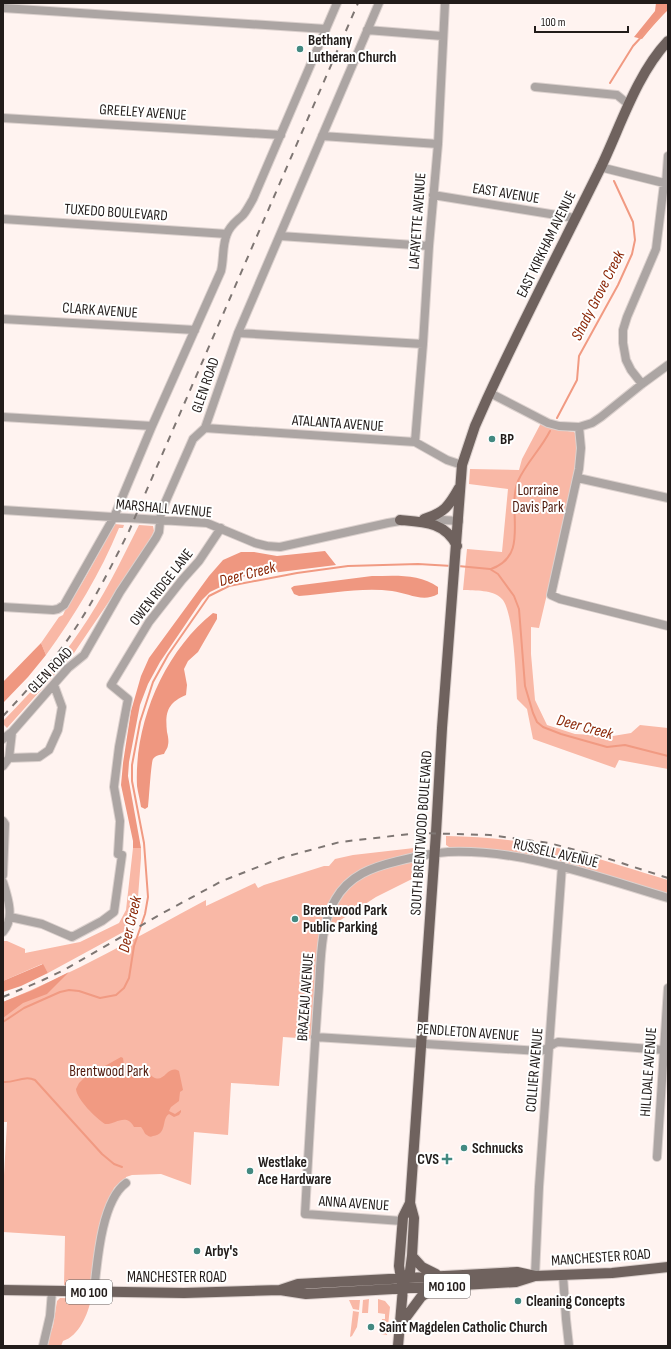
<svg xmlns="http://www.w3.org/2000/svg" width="671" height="1349" font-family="'Sofia Sans Condensed',sans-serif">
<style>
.green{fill:#f9b8a6}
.forest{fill:#ef9780}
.water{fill:#f19a82}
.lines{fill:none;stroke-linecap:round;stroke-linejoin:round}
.stream{stroke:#f19a82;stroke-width:2}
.minor-casing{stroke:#dcd1ce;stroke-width:10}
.major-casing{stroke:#dcd1ce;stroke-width:12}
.minor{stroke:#aca5a3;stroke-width:8}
.major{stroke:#6f625e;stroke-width:10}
.rail{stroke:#7e7673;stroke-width:2;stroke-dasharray:7 7;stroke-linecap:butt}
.poi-dot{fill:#438981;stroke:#fff;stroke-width:1.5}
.labels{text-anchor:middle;stroke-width:4;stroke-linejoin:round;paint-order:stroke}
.shield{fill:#fff;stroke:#64605f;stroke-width:1}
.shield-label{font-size:14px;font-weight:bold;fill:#221c1a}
.poi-label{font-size:15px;font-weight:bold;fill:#221c1a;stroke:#fff;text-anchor:start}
.street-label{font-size:15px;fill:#221c1a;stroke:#fff}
.park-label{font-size:15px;fill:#4f190b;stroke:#fff}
.water-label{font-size:16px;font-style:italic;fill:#8b2707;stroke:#fff}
</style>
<rect width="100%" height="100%" fill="#fff3f0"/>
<path class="green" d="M541 423 554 429 574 432 576 434 578 457 573 484 539 628 531 627V654L535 700 547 725 575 734 613 736 631 733 640 725 668 728V769L619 760 615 768 533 739 527 709 517 699C516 679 514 612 502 599 493 589 475 591 463 590L467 549 502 552 508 489 469 484 470 469 519 470 522 459Z
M115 524 124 525 123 528H119C100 574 75 615 46 655L41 643 59 617 63 615C66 607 76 593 81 585 93 565 103 544 115 524Z
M139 525 153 526 154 531 148 544 74 653 7 728 3 724V721C30 693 58 664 80 631 103 598 121 561 139 525Z
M446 836C489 837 532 841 574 852 605 860 637 871 668 880V896L482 850 449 847 446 845Z
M423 847 422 874 376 897 319 934 312 1039 283 1037 279 1086 231 1083 228 1135 194 1132 191 1185 161 1174 132 1175 126 1177 124 1183 117 1185 114 1188 99 1225V1233L90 1285 64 1286 65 1236 3 1232V1193L7 1122H3V1002C73 974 139 936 206 900V906L255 883 258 888 264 885 324 866H329L335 859 353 855Z
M133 848H141V858L137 910 127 930 48 973 42 964 3 981V941H7L25 949V953L80 942 119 923 126 910Z
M60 1298 91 1299C88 1314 79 1336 63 1341L61 1346H46L53 1326 57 1301Z
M369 1299 368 1313H362L363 1300Z
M378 1299 385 1301 390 1307 387 1335 381 1334 382 1319H385V1314L378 1313Z
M349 1300H360L359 1310 353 1309Z
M353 1311 359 1312 357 1327 352 1336 350 1337Z"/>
<path class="forest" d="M656 3H668V10L660 17 642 39 634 37 655 11Z
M325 551 336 565 241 577 210 592 202 600 160 662 148 684 140 705 129 762 128 776 141 848H133V841L121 785 123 763 131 711 141 676 149 658 209 576 223 560 241 552H254L277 556Z
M372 576C394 576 419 573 438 587V594C423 603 408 593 392 591 361 587 330 594 299 596L294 594 291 588 294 586Z
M213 613 217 614V619L198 652 188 661 184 669 187 685 186 695C167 703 165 713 167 732 168 736 169 741 168 745 168 748 165 751 164 754 159 755 156 755 153 759 151 763 149 799 148 807L145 809 141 807C140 800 138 793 137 786 134 723 164 652 213 613Z
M41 643 46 655 28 677 3 703V682Z
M43 964 48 973 21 986 3 992V981Z
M69 972 47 994 23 1003 3 1018V1002L33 990Z"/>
<path class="water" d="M121 1057 123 1058 124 1065 132 1072 146 1070C148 1072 150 1075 153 1077 165 1084 167 1064 179 1071L183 1090 180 1092 179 1101 171 1107 169 1111 175 1114 181 1110V1112L179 1115 174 1117 169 1114C161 1119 168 1134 153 1136 151 1137 149 1137 147 1135 144 1134 144 1130 141 1127H134C126 1112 115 1125 105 1124 96 1118 77 1100 76 1089L79 1083 85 1077Z"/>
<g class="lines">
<path class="stream" d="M610 83 633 46 668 8
M557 418 577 380 579 356 618 285 632 254 635 240 633 222 614 181
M458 566 490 569 498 574 514 596 519 609 525 686 533 713 537 722 543 727 561 734 607 747 625 745 668 756
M491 569C531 555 506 511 518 481 526 463 541 449 550 431
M3 1022 24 1008 60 992 69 990 79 991 100 998 116 995 124 988 129 978 134 946 145 914 148 897 144 843 132 781V765L140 722 153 682 168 655 209 596 229 586 297 573 348 566 418 564 452 566
M3 1082C15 1083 24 1075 35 1080L102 1154 114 1164 122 1167"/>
<g class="minor-casing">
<path id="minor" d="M3 8 326 29
M367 30 442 36
M535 87 617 95 628 104
M3 118 281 135
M322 136 438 144
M600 167 668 184
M666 184 668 156
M433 195 575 218
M3 219 227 234
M280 236 429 246
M3 319 195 330
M238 333 423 344
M642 384 631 370 626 360 623 343V330L627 317 656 249 664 184
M490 393 548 423 559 426 579 427 592 423 601 417 642 384 668 365
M3 417 152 426
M579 427 581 448 579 469 551 595 560 599 668 626
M205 428 415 442 447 460 462 465
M415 442 423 344 429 246 438 144 445 3
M578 478 668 498
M3 510 207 523 255 543 267 546 280 547 388 523 406 520
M426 519 459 521
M3 607 53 610 58 609 64 605 114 517 152 426 221 271C224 259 222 245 227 234 230 225 237 221 243 215 247 210 250 204 253 199L337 3
M3 739 12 732 68 668 84 655 120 592 156 538 159 532 161 512 193 439 205 428 238 333 379 3
M9 758 39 757 49 750 58 730 62 707 54 685
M3 766 9 758 12 732
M3 821 5 824 3 875
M3 882C8 898 15 918 3 932
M10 917 42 924 72 937 102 921 114 912 122 855 118 854 120 821 114 787 119 747 128 699 111 685 149 622 182 580 199 561 221 528
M315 1037 540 1051C547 1050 551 1044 558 1042L664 1050
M657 1157 668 988
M402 1221 305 1214C309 1142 313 1070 318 999 321 968 319 927 335 900 349 875 373 867 398 861 414 857 432 853 448 852 523 849 597 877 668 898
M563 1275 566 1319 569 1346
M535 1276 539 1187 562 866
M94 1292C97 1264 101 1201 126 1183
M43 1346 50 1316 52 1291"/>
</g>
<g class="major-casing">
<path id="major" d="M424 519C444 513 449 506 459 488
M400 520C424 522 445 522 457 546
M412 1256 422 1267 436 1274
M402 1284 399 1266 403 1217 410 1203
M3 1290 184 1293 280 1290 306 1294 516 1282 535 1276 612 1273 668 1267
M280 1290 298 1284 517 1272 535 1276
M401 1324 421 1297 435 1286
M398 1346 403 1288 410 1271 412 1256 414 1218 410 1203 436 833 442 728 462 465 475 426 487 399C523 321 562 246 600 169 620 128 636 75 668 41"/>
</g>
<use href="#minor" class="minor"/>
<use href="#major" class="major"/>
<path class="rail" d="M3 716C25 693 47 668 66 642 91 607 110 569 129 531L358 3
M3 997 43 980 64 970 161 914 222 881 281 858 340 842 419 833 490 835 549 843 606 858 668 878"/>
</g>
<g class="poi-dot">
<circle cx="300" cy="49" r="4"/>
<circle cx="492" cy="439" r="4"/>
<circle cx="295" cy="919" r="4"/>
<circle cx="464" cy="1148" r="4"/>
<path d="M445 1153h4v4h4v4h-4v4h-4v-4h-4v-4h4z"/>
<circle cx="250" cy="1171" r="4"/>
<circle cx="197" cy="1251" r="4"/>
<circle cx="518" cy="1301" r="4"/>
<circle cx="371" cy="1327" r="4"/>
</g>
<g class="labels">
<g class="shield">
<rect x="424" y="1274" width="46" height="24" rx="3"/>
<rect x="66" y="1280" width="46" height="24" rx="3"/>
</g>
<g class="shield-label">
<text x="447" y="1291">MO 100</text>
<text x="89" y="1297">MO 100</text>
</g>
<g class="poi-label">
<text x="308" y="45">Bethany<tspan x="308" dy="17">Lutheran Church</tspan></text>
<text x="500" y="444">BP</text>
<text x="303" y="915">Brentwood Park<tspan x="303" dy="17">Public Parking</tspan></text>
<text x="472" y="1153">Schnucks</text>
<text x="439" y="1164" text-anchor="end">CVS</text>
<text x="258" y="1167">Westlake<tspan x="258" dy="17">Ace Hardware</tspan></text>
<text x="205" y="1256">Arby's</text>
<text x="526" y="1306">Cleaning Concepts</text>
<text x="379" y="1332">Saint Magdelen Catholic Church</text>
</g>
<g class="street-label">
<text transform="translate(143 112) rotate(4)" y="5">GREELEY AVENUE</text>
<text transform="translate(506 193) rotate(9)" y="5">EAST AVENUE</text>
<text transform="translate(116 212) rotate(4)" y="5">TUXEDO BOULEVARD</text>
<text transform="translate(417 221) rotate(-86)" y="5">LAFAYETTE AVENUE</text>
<text transform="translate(546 244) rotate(-64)" y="5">EAST KIRKHAM AVENUE</text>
<text transform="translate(100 310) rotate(4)" y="5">CLARK AVENUE</text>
<text transform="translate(205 385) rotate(-71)" y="5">GLEN ROAD</text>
<text transform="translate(338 423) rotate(4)" y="5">ATALANTA AVENUE</text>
<text transform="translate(164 508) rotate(5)" y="5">MARSHALL AVENUE</text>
<text transform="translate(161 587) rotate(-52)" y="5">OWEN RIDGE LANE</text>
<text transform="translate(50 670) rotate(-46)" y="5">GLEN ROAD</text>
<text transform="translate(421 833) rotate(-86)" y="5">SOUTH BRENTWOOD BOULEVARD</text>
<text transform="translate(556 853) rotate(13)" y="5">RUSSELL AVENUE</text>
<text transform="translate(305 997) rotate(-86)" y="5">BRAZEAU AVENUE</text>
<text transform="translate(468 1032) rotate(4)" y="5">PENDLETON AVENUE</text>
<text transform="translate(534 1070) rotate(-85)" y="5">COLLIER AVENUE</text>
<text transform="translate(648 1072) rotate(-86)" y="5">HILLDALE AVENUE</text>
<text transform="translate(354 1203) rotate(4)" y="5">ANNA AVENUE</text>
<text transform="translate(601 1257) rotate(-4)" y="5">MANCHESTER ROAD</text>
<text x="177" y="1282">MANCHESTER ROAD</text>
</g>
<g class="park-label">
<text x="538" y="495">Lorraine<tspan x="538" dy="17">Davis Park</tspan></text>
<text x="109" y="1076">Brentwood Park</text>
</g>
<g class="water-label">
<text transform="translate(597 295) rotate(-63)" y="6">Shady Grove Creek</text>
<text transform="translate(247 573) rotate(-15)" y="6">Deer Creek</text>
<text transform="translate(585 726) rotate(15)" y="6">Deer Creek</text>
<text transform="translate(129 924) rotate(-77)" y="6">Deer Creek</text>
</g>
</g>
<rect width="671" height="1349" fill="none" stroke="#221c1a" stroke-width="8"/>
<path d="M535 26v6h93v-6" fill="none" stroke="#221c1a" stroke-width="2"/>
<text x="541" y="26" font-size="12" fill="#221c1a" stroke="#ffffff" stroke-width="3" paint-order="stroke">100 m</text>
</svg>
